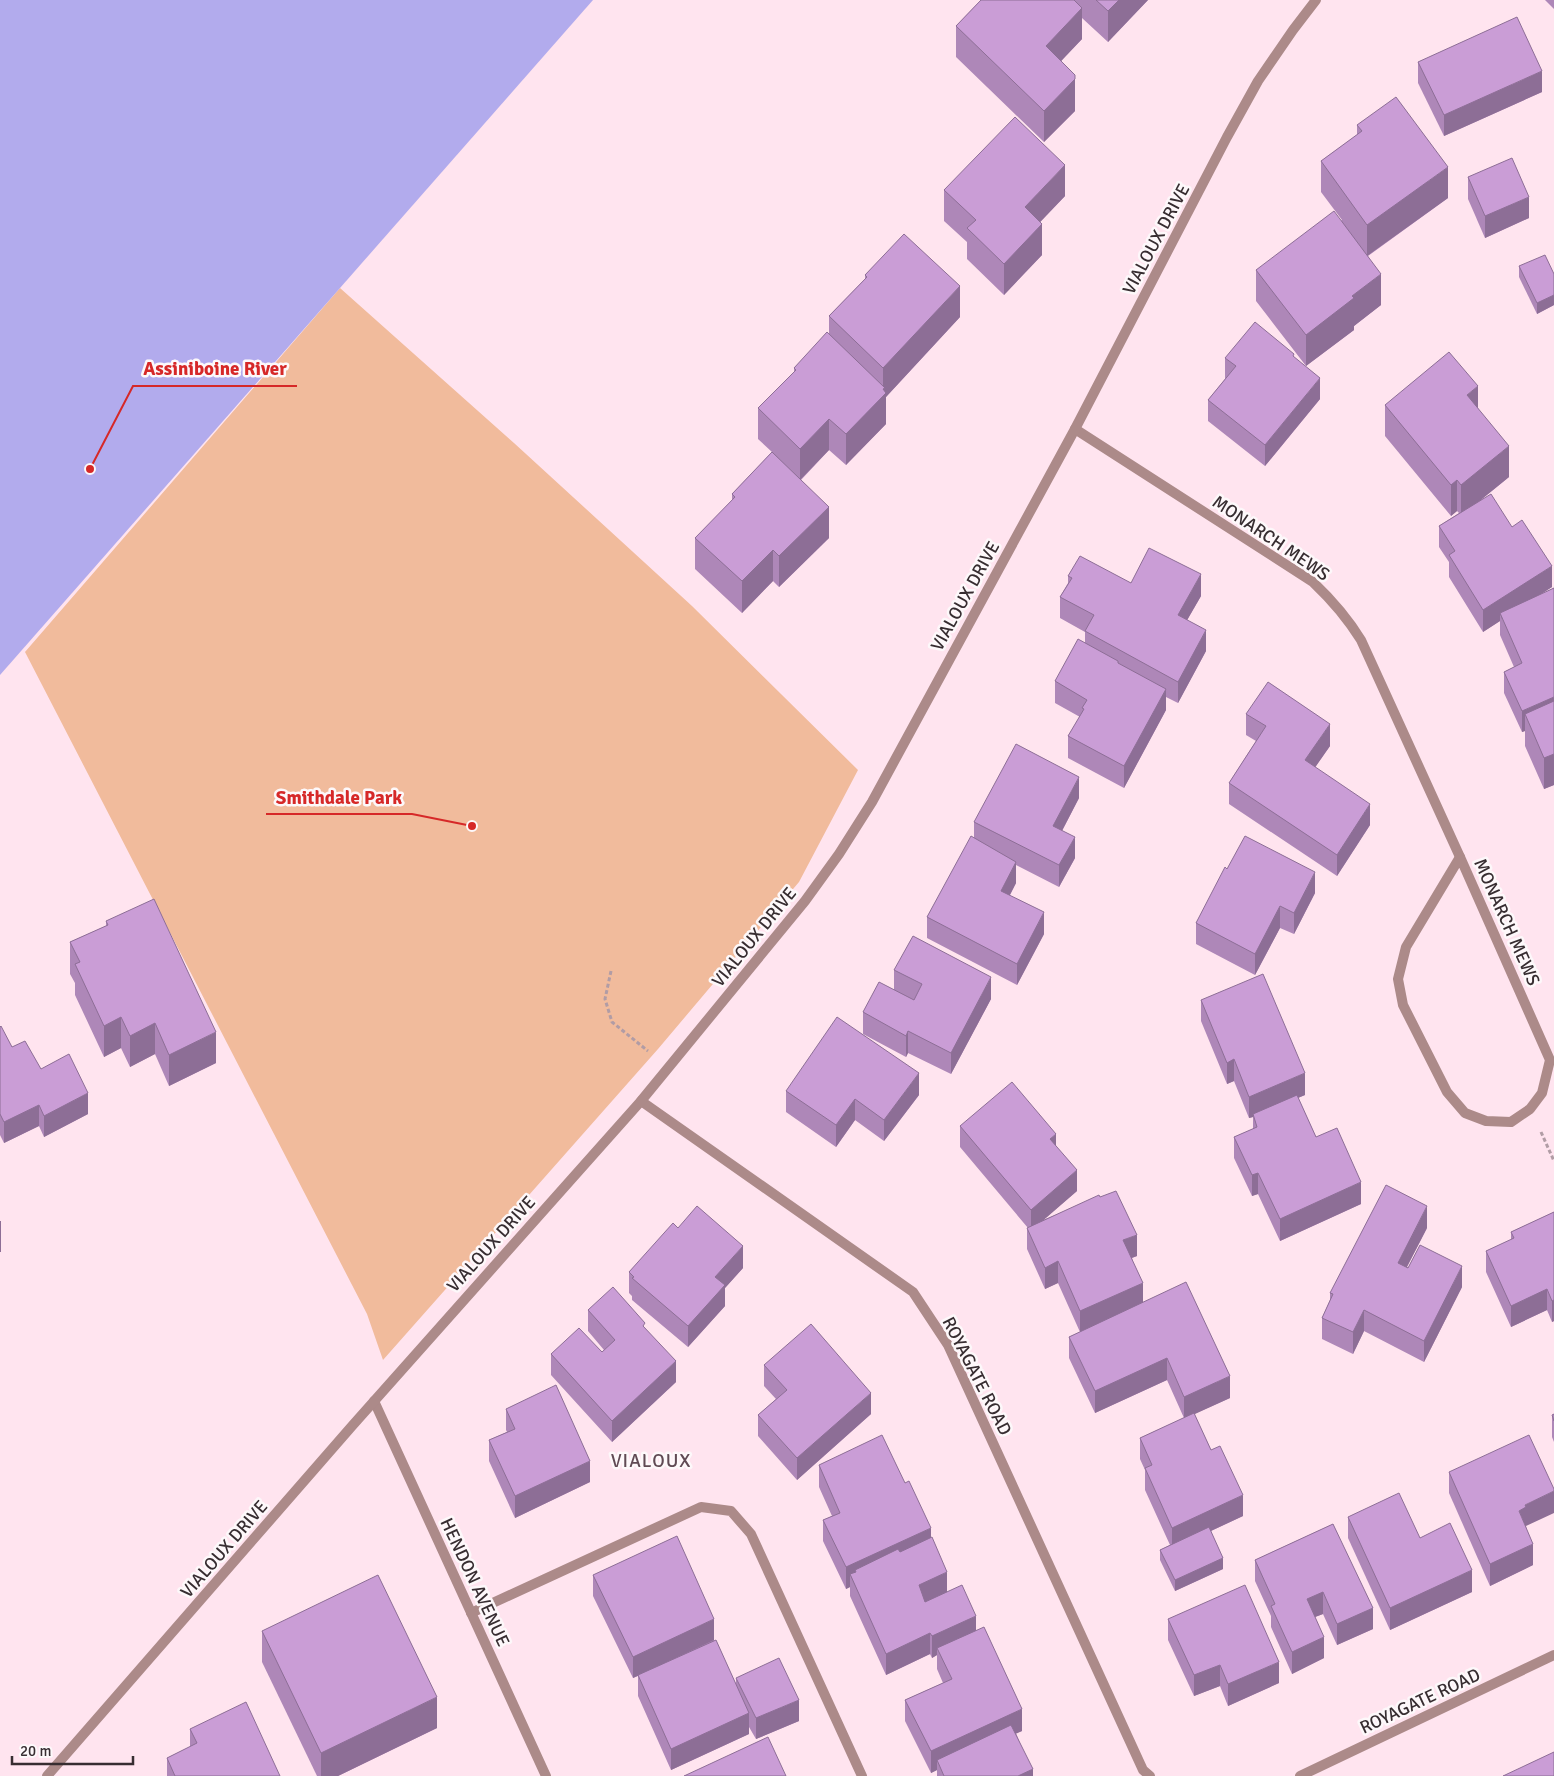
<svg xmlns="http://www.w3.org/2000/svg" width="1554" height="1776" viewBox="0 0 1554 1776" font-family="Signika,sans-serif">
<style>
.green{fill:#f1bb9c}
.water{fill:#b2abed}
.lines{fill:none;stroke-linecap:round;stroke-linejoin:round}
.path{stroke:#b19ca5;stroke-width:3;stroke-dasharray:4 2.5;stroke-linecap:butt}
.service{stroke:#ac8a89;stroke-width:10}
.minor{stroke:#ac8a89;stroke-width:10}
.wall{fill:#ae87b8}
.shaded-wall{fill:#8d6e96}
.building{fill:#ca9dd6;stroke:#8d6e96}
.labels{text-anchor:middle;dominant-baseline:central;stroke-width:5;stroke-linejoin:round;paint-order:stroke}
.street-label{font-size:18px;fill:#372d31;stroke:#fdf8fa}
.neighbourhood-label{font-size:19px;letter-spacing:1px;fill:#604a54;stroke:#fdf8fa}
.leader{fill:none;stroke:#d62828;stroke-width:2}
.callout-dot{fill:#d62828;stroke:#fdf8fa;stroke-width:2}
.callout-label{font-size:19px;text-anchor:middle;font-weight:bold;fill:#d62828;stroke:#fdf8fa;stroke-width:5;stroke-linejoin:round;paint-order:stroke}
</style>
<rect width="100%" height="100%" fill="#ffe4ef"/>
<!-- green -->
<path class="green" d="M340,288L514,443L692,606L858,770L799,882L658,1049L383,1360L367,1314L25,652Z"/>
<!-- water -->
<path class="water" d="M0,0H593L0,675Z"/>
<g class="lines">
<!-- path -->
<g class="path">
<path d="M611,971L605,999L612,1022L648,1051"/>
<path d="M1541,1132L1554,1161"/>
</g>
<!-- service -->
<path class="service" d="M471,1613L701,1507L731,1511L751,1534L862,1776"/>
<!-- minor -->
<g class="minor">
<path d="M1075,429L1313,582C1333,601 1347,617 1361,640L1460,857"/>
<path d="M1460,857L1550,1060L1542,1093L1530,1109L1511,1122L1486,1121L1465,1113L1447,1092L1403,1005L1398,979L1406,947Z"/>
<path d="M641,1101L913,1292L948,1345L1143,1770L1150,1776"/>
<path d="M374,1401L546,1776"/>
<path d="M47,1776L352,1426L641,1101L805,901L839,854L872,802L1075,429L1227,137L1258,81L1293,30L1316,0"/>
<path d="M1300,1776L1554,1655"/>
</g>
</g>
<!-- wall -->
<g class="wall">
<path d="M981,0H1148L1108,42L1082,18V39L1061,61L1075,75V111L1044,142L956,57V26Z"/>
<path d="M1545,0H1554V9Z"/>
<path d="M1418,62L1542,92L1444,136L1418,83Z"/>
<path d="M1357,125L1448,198L1368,256L1381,305L1354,326V330L1306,366L1256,301V270L1342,220L1321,192V161L1357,135Z"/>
<path d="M1468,177L1529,218L1485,238L1468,199Z"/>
<path d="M944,190L1065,196L1040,222L1042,255L1004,295L967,259V242L944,221Z"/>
<path d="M1519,266L1554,274V305L1537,314L1519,277Z"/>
<path d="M865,275L960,317L886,397V424L846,465L829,450L801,480L829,538L779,587L773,581L742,613L695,569V538L732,501V494L772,452L758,439V408L794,372V368L829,334V316L865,279Z"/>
<path d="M1225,358L1320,399L1265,466L1208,421V400L1225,379Z"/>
<path d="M1385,405L1478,408L1509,477L1482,499L1552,587L1541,594L1554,588V785L1544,789L1525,746V731L1522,732L1504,693V672L1514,667L1500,635V621L1483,632L1449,577V562L1439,547V526L1459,513L1457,511L1451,516L1385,436Z"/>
<path d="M1068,576L1131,583L1201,596L1187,620L1206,651L1178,703L1166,697V710L1124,788L1068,758V736L1080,717L1055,703V681L1085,643V632L1060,618V597L1068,583Z"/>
<path d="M1246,714L1330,746L1315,767L1370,825L1337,876L1229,804V783L1256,741L1246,735Z"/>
<path d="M1079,798L1062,831L1075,858L1059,887L1016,865V883L1010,895L1044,934L1017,985L927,938V917L974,838V822Z"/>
<path d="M1227,869L1315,893L1294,934L1280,928L1255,975L1196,944V923Z"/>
<path d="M106,921L216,1063L169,1086L155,1054L130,1067L121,1048L104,1057L75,995V983L70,974V942L106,926Z"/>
<path d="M894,970L991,999L951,1074L908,1053L906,1057L863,1034V1012L894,990Z"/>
<path d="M1201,1000L1305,1095L1298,1098L1316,1137L1361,1204L1280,1241L1258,1194L1252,1196L1234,1158V1137L1253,1129V1117L1249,1118L1234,1081L1227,1084L1201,1021Z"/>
<path d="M0,1027L12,1047L41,1069L88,1114L44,1137L39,1126L4,1143L0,1135Z"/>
<path d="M786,1091L919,1095L884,1141L855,1120L836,1147L786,1112Z"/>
<path d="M960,1126L1056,1146L1077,1191L1043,1220L1100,1197L1137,1256L1132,1258L1143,1302L1230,1398L1194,1414L1211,1450L1243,1516L1211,1531L1223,1569L1175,1591L1160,1560V1550L1170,1545L1145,1490V1470L1140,1459V1438L1184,1418L1167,1380L1095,1413L1069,1358V1337L1080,1332L1058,1283L1045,1289L1027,1249V1228H1028L960,1147Z"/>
<path d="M1554,1212V1321L1552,1322L1547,1310L1511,1327L1486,1272V1251L1511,1240V1232Z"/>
<path d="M678,1228L743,1268L725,1288V1306L688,1347L632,1300V1296L629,1293V1272Z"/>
<path d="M1427,1228L1407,1267L1462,1287L1424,1362L1364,1331L1353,1354L1322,1339V1318L1330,1300V1293Z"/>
<path d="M588,1310L645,1328L676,1382L612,1442L551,1375V1354L602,1352L604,1350L588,1331Z"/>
<path d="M764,1365L871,1414L797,1480L758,1436V1415L776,1399L764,1386Z"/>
<path d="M506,1409L590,1482L515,1518L489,1461V1440L507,1432L506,1430Z"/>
<path d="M1554,1414V1442L1552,1437V1415Z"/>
<path d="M819,1465L931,1537L947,1592L976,1630L1022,1731L1016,1733L1033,1776H937V1770L931,1773L905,1721V1700L943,1683L937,1669V1655L932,1658L930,1654L886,1675L850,1596V1587L846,1589L823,1541V1520L832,1516L819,1487Z"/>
<path d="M1449,1472L1526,1526L1533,1565L1490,1586L1449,1493Z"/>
<path d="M1348,1517L1420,1538L1472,1592L1390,1630L1348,1538Z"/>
<path d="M1333,1524L1373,1629L1337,1645L1323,1614L1315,1617L1324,1658L1292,1674L1271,1627V1616L1255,1581V1560Z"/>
<path d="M593,1575L714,1640L736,1684V1678L799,1721L756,1739L749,1727V1734L671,1770L638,1696V1676L633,1678L593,1596Z"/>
<path d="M1168,1619L1279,1683L1228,1706L1220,1686L1194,1696L1168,1640Z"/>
<path d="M262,1631L437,1728L338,1776H317L262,1662Z"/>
<path d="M190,1729L280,1776H167V1758L190,1747Z"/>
</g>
<!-- shaded-wall -->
<g class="shaded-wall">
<path d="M1119,0H1148L1108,42V11Z"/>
<path d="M1082,8V39L1046,77V46Z"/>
<path d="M1542,71V92L1444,136V115Z"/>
<path d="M1075,79V111L1044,142V111Z"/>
<path d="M1065,165V196L1025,238V207Z"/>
<path d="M1448,167V198L1367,256V225Z"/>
<path d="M1529,197V218L1485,238V216Z"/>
<path d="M1042,224V255L1004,295V264Z"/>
<path d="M1381,274V305L1354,326V330L1306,366V335L1352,296Z"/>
<path d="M960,286V317L886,397V424L846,465V434L883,395V368Z"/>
<path d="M1554,295V305L1537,314V303Z"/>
<path d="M1320,378V399L1265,466V445Z"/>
<path d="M1478,386V417L1467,395Z"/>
<path d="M829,419V450L800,480V449Z"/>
<path d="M1509,446V477L1461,516V485Z"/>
<path d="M1457,480V511L1451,516V485Z"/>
<path d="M829,507V538L779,587V556Z"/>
<path d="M773,550V581L742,613V581Z"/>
<path d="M1552,566V587L1502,619L1500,613V621L1483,632V610Z"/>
<path d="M1201,574V596L1178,636V615Z"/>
<path d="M1206,630V651L1178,703V682Z"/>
<path d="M1166,689V710L1124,788V766Z"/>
<path d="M1554,697V718L1525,714V731L1522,732V711Z"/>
<path d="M1330,724V746L1305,782V760Z"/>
<path d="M1554,754V785L1544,789V758Z"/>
<path d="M1079,777V798L1053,848V826Z"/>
<path d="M1370,804V825L1337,876V855Z"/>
<path d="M1075,837V858L1059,887V865Z"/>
<path d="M1016,862V883L1001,912V891Z"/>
<path d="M1315,872V893L1294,934V913Z"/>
<path d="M1280,906V928L1255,975V954Z"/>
<path d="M1044,912V934L1017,985V964Z"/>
<path d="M991,977V999L951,1074V1053Z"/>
<path d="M121,1017V1048L104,1057V1026Z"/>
<path d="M155,1023V1054L130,1067V1036Z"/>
<path d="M908,1031V1053L906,1057V1036Z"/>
<path d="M216,1032V1063L169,1086V1055Z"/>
<path d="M1234,1059V1081L1227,1084V1063Z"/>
<path d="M919,1073V1095L884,1141V1120Z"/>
<path d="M1305,1073V1095L1253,1116V1114V1117L1249,1118V1097Z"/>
<path d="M88,1093V1114L44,1137V1116Z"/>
<path d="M855,1099V1120L836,1147V1125Z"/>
<path d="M39,1105V1126L4,1143V1122Z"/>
<path d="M1056,1134V1155L1050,1139Z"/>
<path d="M1077,1170V1191L1031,1231V1210Z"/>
<path d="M1258,1173V1194L1252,1196V1175Z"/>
<path d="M1361,1182V1204L1280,1241V1219Z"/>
<path d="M1427,1206V1228L1398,1284V1263Z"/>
<rect x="0" y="1221" width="1" height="31"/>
<path d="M1137,1235V1256L1123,1261V1240Z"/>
<path d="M743,1246V1268L725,1288V1306L688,1347V1326L715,1277Z"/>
<path d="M1058,1261V1283L1045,1289V1268Z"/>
<path d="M1462,1266V1287L1424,1362V1341Z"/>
<path d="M1143,1283V1304L1080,1332V1311Z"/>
<path d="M1547,1289V1310L1511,1327V1306Z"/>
<path d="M1554,1300V1321L1552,1322V1301Z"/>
<path d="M1364,1310V1331L1353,1354V1332Z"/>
<path d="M1167,1358V1380L1095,1413V1391Z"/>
<path d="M676,1361V1382L612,1442V1421Z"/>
<path d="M1230,1376V1398L1184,1419V1397Z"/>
<path d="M871,1393V1414L797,1480V1458Z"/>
<path d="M590,1461V1482L515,1518V1496Z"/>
<path d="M1554,1491V1513L1526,1526V1528L1519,1511L1525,1505Z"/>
<path d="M1243,1495V1516L1172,1549V1528Z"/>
<path d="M931,1528V1549L856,1572L855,1570V1585L850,1574V1587L846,1589V1567Z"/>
<path d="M1533,1544V1565L1490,1586V1564Z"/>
<path d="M1223,1558V1569L1175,1591V1580Z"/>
<path d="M1472,1570V1592L1390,1630V1608Z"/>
<path d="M947,1572V1593L919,1607V1585Z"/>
<path d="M1323,1592V1614L1307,1620V1599Z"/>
<path d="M1373,1608V1629L1337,1645V1624Z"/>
<path d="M976,1616V1637L937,1648V1655L932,1658V1636Z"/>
<path d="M714,1619V1640L633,1678V1657Z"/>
<path d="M930,1633V1654L886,1675V1654Z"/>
<path d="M1324,1637V1658L1292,1674V1652Z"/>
<path d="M1279,1662V1683L1228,1706V1684Z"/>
<path d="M1220,1665V1686L1194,1696V1675Z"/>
<path d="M437,1697V1728L338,1776H321V1753Z"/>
<path d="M799,1700V1721L756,1739V1718Z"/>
<path d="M1022,1709V1731L941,1768L937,1760V1770L931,1773V1751Z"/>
<path d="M749,1713V1734L671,1770V1749Z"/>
<path d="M1033,1769V1776H1018Z"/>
</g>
<!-- building -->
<g class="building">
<path d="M981,0H1074L1082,8L1046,46L1075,75V79L1044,111L956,26Z"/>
<path d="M1096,0H1119L1108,11Z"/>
<path d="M1517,17L1542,71L1444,115L1418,62Z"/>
<path d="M1396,97L1448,167L1367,225L1321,161L1362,131L1357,125Z"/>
<path d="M1015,117L1065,165L1025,207L1042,224L1004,264L967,228L976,220L944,190Z"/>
<path d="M1512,158L1529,197L1485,216L1468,177Z"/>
<path d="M1334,211L1381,274L1352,296L1354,298L1306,335L1256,270Z"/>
<path d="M904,234L960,286L883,368L829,316L867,277L865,275Z"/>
<path d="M1545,255L1554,274V295L1537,303L1519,266Z"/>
<path d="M1255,322L1294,354L1293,356L1320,378L1265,445L1208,400L1236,366L1225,358Z"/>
<path d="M827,332L885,388L883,389L886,393L846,434L829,419L800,449L758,408L796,370L794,368Z"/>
<path d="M1449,352L1478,386L1467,395L1509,446L1461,485L1457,480L1451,485L1385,405Z"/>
<path d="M772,452L829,507L779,556L773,550L742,581L695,538L735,497L732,494Z"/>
<path d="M1491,494L1512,527L1522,520L1552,566L1483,610L1449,555L1455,551L1439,526Z"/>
<path d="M1149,548L1201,574L1178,615L1206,630L1178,682L1085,631L1094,615L1060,597L1072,578L1068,576L1080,556L1131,583Z"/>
<path d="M1554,588V697L1522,711L1504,672L1522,663L1500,613Z"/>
<path d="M1078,639L1118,661V663L1166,689L1124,766L1068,736L1084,709L1082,708L1087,700L1055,681Z"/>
<path d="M1268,682L1330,724L1305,760L1370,804L1337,855L1229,783L1266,726L1246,714Z"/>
<path d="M1554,701V754L1544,758L1525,714Z"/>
<path d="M1016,744L1079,777L1053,826L1075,837L1059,865L974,822Z"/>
<path d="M971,836L1016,862L1001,891L1044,912L1017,964L927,917Z"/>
<path d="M1245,836L1315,872L1294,913L1280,906L1255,954L1196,923L1225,867L1227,869Z"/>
<path d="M154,899L216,1032L169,1055L155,1023L130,1036L121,1017L104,1026L75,964L80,962L70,942L108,925L106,921Z"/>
<path d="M913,936L991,977L951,1053L908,1031L906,1036L863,1012L879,982L914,1000L922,984L894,970Z"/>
<path d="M1263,974L1305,1073L1249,1097L1234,1059L1227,1063L1201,1000Z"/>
<path d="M837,1017L919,1073L884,1120L855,1099L836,1125L786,1091Z"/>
<path d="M1,1026L12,1047L25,1041L41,1069L69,1054L88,1093L44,1116L39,1105L4,1122L0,1114V1027Z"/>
<path d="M1012,1082L1056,1134L1050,1139L1077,1170L1031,1210L960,1126Z"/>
<path d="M1297,1095L1316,1137L1337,1128L1361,1182L1280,1219L1258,1173L1252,1175L1234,1137L1257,1127L1253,1114Z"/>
<path d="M1386,1185L1427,1206L1398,1263L1408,1268L1420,1245L1462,1266L1424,1341L1364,1310L1353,1332L1322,1318L1333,1294L1330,1293Z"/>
<path d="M1116,1191L1137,1235L1123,1240L1143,1283L1080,1311L1058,1261L1045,1268L1027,1228L1099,1195L1100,1197Z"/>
<path d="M697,1206L743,1246L715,1277L725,1285L688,1326L632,1278L634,1277L629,1272L673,1223L678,1228Z"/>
<path d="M1554,1212V1300L1552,1301L1547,1289L1511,1306L1486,1251L1514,1238L1511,1232Z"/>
<path d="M1186,1282L1230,1376L1184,1397L1167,1358L1095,1391L1069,1337Z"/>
<path d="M613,1287L645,1323L643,1326L676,1361L612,1421L551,1354L579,1328L602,1352L615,1340L588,1310Z"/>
<path d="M811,1324L871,1393L797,1458L758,1415L787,1390L764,1365Z"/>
<path d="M556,1385L590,1461L515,1496L489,1440L515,1429L506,1409Z"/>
<path d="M1194,1413L1211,1450L1220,1446L1243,1495L1172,1528L1145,1468L1152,1465L1140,1438Z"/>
<path d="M1554,1414V1421L1552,1415Z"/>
<path d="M882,1435L905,1483L909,1481L931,1528L846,1567L823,1520L840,1513L819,1465Z"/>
<path d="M1529,1435L1554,1489V1491L1525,1505L1526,1507L1519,1511L1533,1544L1490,1564L1449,1472Z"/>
<path d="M1399,1493L1420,1538L1450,1523L1472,1570L1390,1608L1348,1517Z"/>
<path d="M1333,1524L1373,1608L1337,1624L1323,1592L1307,1599L1324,1637L1292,1652L1271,1606L1275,1604L1255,1560Z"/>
<path d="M1209,1527L1223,1558L1175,1580L1160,1550Z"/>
<path d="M677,1536L714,1619L633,1657L593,1575Z"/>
<path d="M932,1537L947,1572L919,1585L925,1602L962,1585L976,1616L932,1636L930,1633L886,1654L850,1574L856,1572L855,1570L898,1549L900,1552Z"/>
<path d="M378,1575L437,1697L321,1753L262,1631Z"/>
<path d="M1245,1585L1279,1662L1228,1684L1220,1665L1194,1675L1168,1619Z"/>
<path d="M984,1627L1022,1709L931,1751L905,1700L952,1679L937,1648Z"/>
<path d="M716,1640L749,1713L671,1749L638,1675Z"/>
<path d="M779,1658L799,1700L756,1718L736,1678Z"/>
<path d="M246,1702L280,1776H175L167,1758L197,1743L190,1729Z"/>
<path d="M1011,1725L1033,1769L1018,1776H944L937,1760Z"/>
<path d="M768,1737L786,1776H684Z"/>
<path d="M1554,1752V1776H1503Z"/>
</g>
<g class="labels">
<!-- street labels -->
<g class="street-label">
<text transform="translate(1156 239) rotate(-62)">VIALOUX DRIVE</text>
<text transform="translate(1271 538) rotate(34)">MONARCH MEWS</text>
<text transform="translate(965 596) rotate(-61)">VIALOUX DRIVE</text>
<text transform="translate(1507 922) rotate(66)">MONARCH MEWS</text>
<text transform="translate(754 937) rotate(-51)">VIALOUX DRIVE</text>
<text transform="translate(491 1244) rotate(-48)">VIALOUX DRIVE</text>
<text transform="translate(977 1376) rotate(63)">ROYAGATE ROAD</text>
<text transform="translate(224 1549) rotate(-49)">VIALOUX DRIVE</text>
<text transform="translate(475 1582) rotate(65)">HENDON AVENUE</text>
<text transform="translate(1420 1701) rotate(-25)">ROYAGATE ROAD</text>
</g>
<!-- neighbourhood labels -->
<g class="neighbourhood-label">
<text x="651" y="1461">VIALOUX</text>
</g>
</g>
<!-- callouts -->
<path class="leader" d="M90 469L133 386H297M472 826L412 814H266"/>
<g class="callout-dot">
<circle cx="90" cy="469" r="5"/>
<circle cx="472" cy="826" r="5"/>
</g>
<g class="callout-label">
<text x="215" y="375">Assiniboine River</text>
<text x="339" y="804">Smithdale Park</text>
</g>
<!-- scale -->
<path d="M12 1756v8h121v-8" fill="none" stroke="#372d31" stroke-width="2.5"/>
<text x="20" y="1756" font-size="15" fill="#372d31" stroke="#fdf8fa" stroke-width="4" paint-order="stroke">20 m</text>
</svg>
